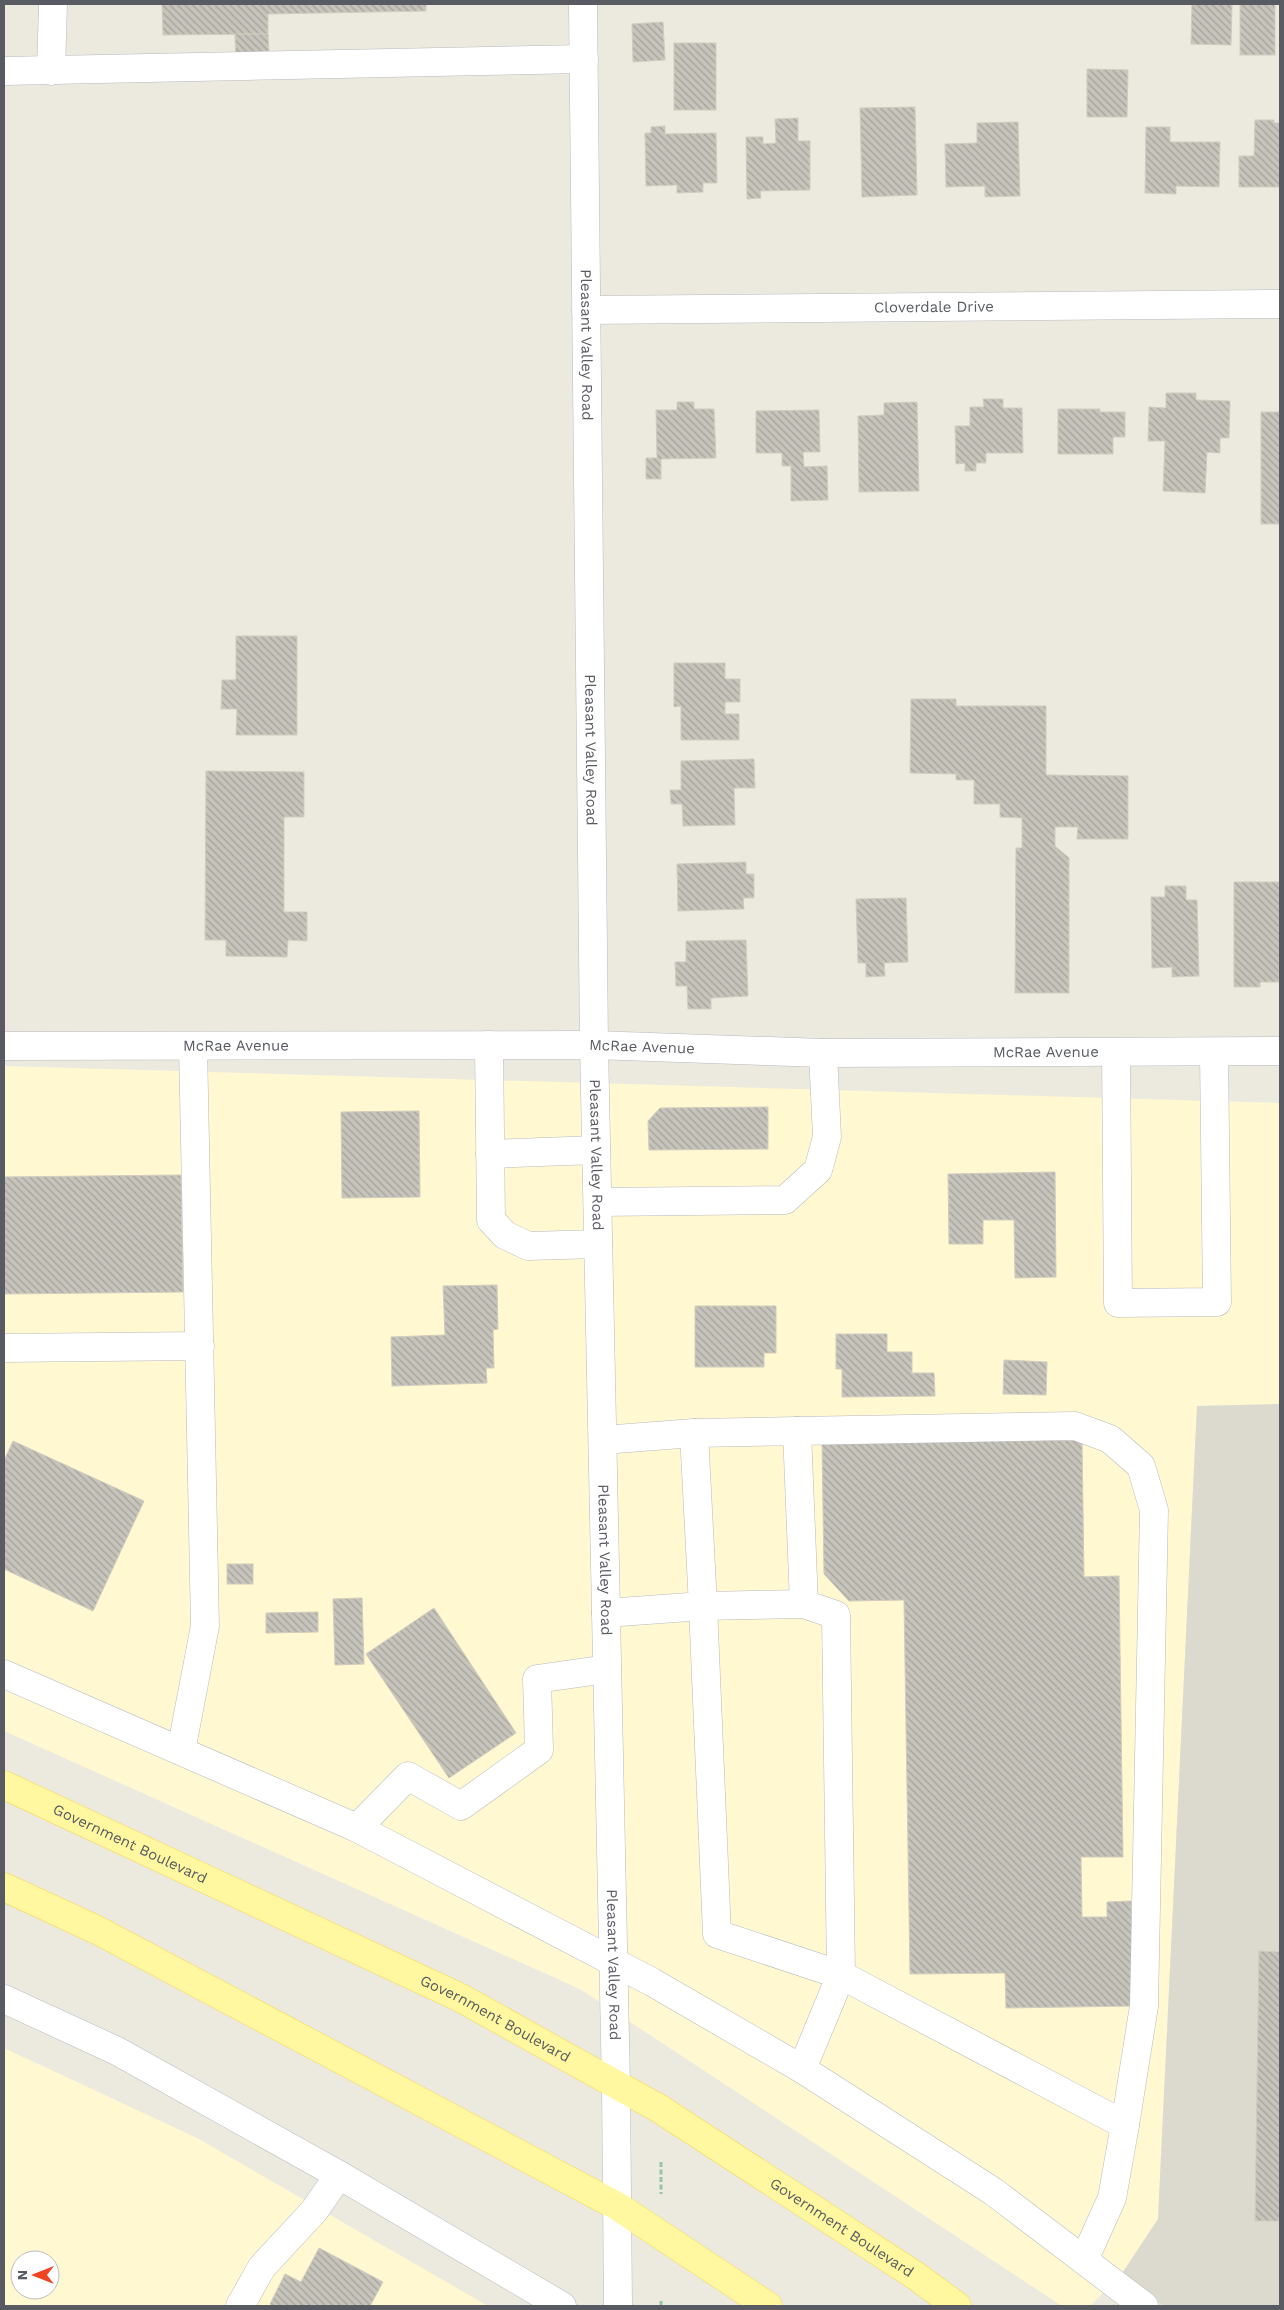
<svg xmlns="http://www.w3.org/2000/svg" width="1284" height="2310" viewBox="0 0 1284 2310" font-family="'Work Sans',sans-serif">
<style>
.commercial{fill:#fff8d1;fill-rule:evenodd}
.education{fill:#dcdace}
.building{fill:url(#building-back-hatch);stroke:#d1ccbd}
.lines{fill:none;stroke-linecap:round;stroke-linejoin:round}
.minor-casing{stroke:#b7b9bf;stroke-width:29}
.major-casing{stroke:#f6d64e;stroke-width:29}
.path{stroke:#92c6a6;stroke-width:3;stroke-dasharray:5 2.5;stroke-linecap:butt}
.minor{stroke:#fff;stroke-width:28}
.major{stroke:#fff8a1;stroke-width:28}
.labels{text-anchor:middle;dominant-baseline:central;stroke-width:4;stroke-linejoin:round;paint-order:stroke}
.street-label{font-size:15px;fill:#585b61;stroke:#fff}
</style>
<defs>
<pattern id="building-back-hatch" width="6" height="6" patternUnits="userSpaceOnUse" patternTransform="scale(1.25)"><rect width="6" height="6" fill="#c7c4bc"/><path d="M-1 5l2 2M0 0l6 6M5-1l2 2" fill="none" stroke="#a4a29c"/></pattern>
</defs>
<rect width="100%" height="100%" fill="#eceadf"/>
<!-- commercial -->
<g class="commercial">
<path d="M4,1066L1280,1103V1404L1197,1406L1158,2219L1121,2275L1090,2306H1062L580,1989L4,1731Z"/>
<path d="M4,2048L197,2138L488,2306H4ZM20,2260H50V2290H20Z"/>
</g>
<!-- education -->
<path class="education" d="M1280,1404V2306H1163L1121,2275L1158,2219L1197,1406Z"/>
<!-- building -->
<g class="building">
<path d="M162,4H426V11L268,14V34L163,35Z"/>
<path d="M1192,4H1232L1231,45L1191,44Z"/>
<rect x="1240" y="4" width="35" height="51"/>
<path d="M663,22L665,60L633,62L632,24Z"/>
<path d="M235,34H268L270,70L236,71Z"/>
<rect x="674" y="43" width="42" height="67"/>
<path d="M1087,69L1128,70L1127,117H1087Z"/>
<path d="M915,107L917,195L862,197L860,108Z"/>
<path d="M798,118V141H810V190L760,191L761,198L747,199L746,137H763V144L776,143L775,119Z"/>
<path d="M1255,120H1274V123H1280V187H1239V156H1254Z"/>
<path d="M1018,122L1020,196L985,197V186L946,187L945,144L977,143V123Z"/>
<path d="M665,126V134L716,133L717,183H703V192L677,193V185L646,186L645,133H651V127Z"/>
<path d="M1146,127H1170V142H1220L1219,187L1176,186V194L1145,193Z"/>
<path d="M1166,393H1196V400L1230,401L1229,438H1220V453L1207,452L1205,493L1163,491L1165,441H1148L1149,407L1166,408Z"/>
<path d="M983,399H1003V408H1022L1023,453H986V463H976V471H965V463L956,464L955,426H970V407H984Z"/>
<path d="M677,402H694V409H714L716,458L661,459V479H646V458H657L656,410H677Z"/>
<path d="M917,402L919,491L859,492L858,416L884,415V403Z"/>
<path d="M1058,409H1100V412H1125V437H1113V454H1058Z"/>
<path d="M819,410L820,452H803L804,467L827,466L828,500L791,501V466H782V453H756V411Z"/>
<rect x="1261" y="412" width="19" height="112"/>
<path d="M236,636H297V735H236L237,709H221L222,680H236Z"/>
<path d="M674,663H725V679H740V702H725V714H739V740H681V706L674,707Z"/>
<path d="M911,699H956V706H1046V775L1128,776V839H1077L1078,827H1055V846L1069,858V993H1015L1016,848H1022V818L1000,817V804H974V780H956V774L910,773Z"/>
<path d="M754,759L755,788H734L735,825L683,826L682,804H671L670,790H681V761Z"/>
<path d="M206,771L304,772V817H284V912H307V941L288,940L287,957L226,956V940H205Z"/>
<path d="M746,862V874H754V898H743L744,909L678,911L677,864Z"/>
<path d="M1234,882H1280L1279,982H1260V987H1234Z"/>
<path d="M1165,886H1186V900H1197L1199,976L1172,977V967L1152,968L1151,897H1165Z"/>
<path d="M906,898L908,962L884,963L885,976L866,977V963H858L856,899Z"/>
<path d="M746,940L748,996L711,998V1009H688L687,986H676L675,962H686V941Z"/>
<path d="M768,1107V1149L649,1150L648,1121L660,1108Z"/>
<path d="M419,1111L420,1197L342,1198L341,1112Z"/>
<path d="M1055,1172L1056,1277L1015,1278L1014,1220H983V1244H949L948,1174Z"/>
<path d="M181,1175L183,1292L4,1294V1177Z"/>
<path d="M497,1285L498,1329L493,1330L494,1368H486L487,1383L392,1386L391,1337L445,1335L443,1286Z"/>
<path d="M695,1306H776V1353H764V1367H695Z"/>
<path d="M836,1334H887V1352H912V1373H934L935,1396L842,1397V1369H836Z"/>
<path d="M1004,1360L1047,1362L1046,1395L1003,1394Z"/>
<path d="M1082,1440L1084,1577L1119,1576L1123,1857H1081L1082,1917H1107V1902L1131,1901L1133,2006L1006,2008L1005,1973L910,1974L904,1600L849,1601L824,1574L822,1444Z"/>
<path d="M13,1441L144,1501L93,1611L4,1569V1461Z"/>
<rect x="227" y="1564" width="26" height="20"/>
<path d="M362,1598L364,1664L335,1665L333,1599Z"/>
<path d="M434,1608L516,1733L449,1778L366,1654Z"/>
<path d="M318,1612V1632L266,1633V1613Z"/>
<path d="M1259,1951L1280,1952V2221H1255Z"/>
<path d="M319,2248L383,2282L370,2306H273L270,2304L285,2274L301,2282Z"/>
</g>
<g class="lines">
<!-- minor casing -->
<g class="minor-casing">
<g id="minor">
<path id="s1" d="M583,4L594,1045L616,2086L618,2306"/>
<path d="M4,71L584,59"/>
<path d="M51,71L53,4"/>
<path id="s2" d="M586,310L1280,304"/>
<path d="M489,1045L491,1220L505,1235L528,1246L598,1244"/>
<path id="s3" d="M4,1046L594,1045L823,1053L1280,1051"/>
<path d="M1116,1052L1118,1303L1217,1302L1214,1052"/>
<path d="M490,1154L596,1150"/>
<path d="M598,1202L785,1200L818,1170L827,1137L823,1053"/>
<path d="M4,1348L200,1346"/>
<path d="M797,1431L1075,1426L1110,1439L1141,1466L1154,1510L1144,2006L1125,2125"/>
<path d="M603,1440L694,1433L797,1431L804,1604L836,1615L841,1975L1125,2125L1112,2198L1084,2260"/>
<path d="M606,1613L703,1606L694,1433"/>
<path d="M4,1674L357,1828L652,1982L802,2069L994,2192L1144,2306"/>
<path d="M181,1751L205,1626L193,1046"/>
<path d="M357,1828L408,1776L461,1806L539,1750L537,1679L607,1669"/>
<path d="M4,1999L117,2051L339,2175L562,2306"/>
<path d="M802,2069L841,1975L717,1934L703,1606L804,1604"/>
<path d="M240,2306L262,2267L314,2211L339,2175"/>
</g>
</g>
<!-- major casing -->
<g class="major-casing">
<g id="major">
<path id="s4" d="M4,1785L461,1998L660,2109L916,2276L957,2306"/>
<path d="M4,1887L99,1931L617,2206L768,2306"/>
</g>
</g>
<!-- path -->
<g class="path">
<path d="M661,2162V2194"/>
<path d="M661,2306V2299"/>
</g>
<!-- minor -->
<use href="#minor" class="minor"/>
<!-- major -->
<use href="#major" class="major"/>
</g>
<g class="labels">
<!-- street labels -->
<g class="street-label">
<text stroke="none"><textPath href="#s2" startOffset="348">Cloverdale Drive</textPath></text>
<text stroke="none"><textPath href="#s1" startOffset="341">Pleasant Valley Road</textPath></text>
<text stroke="none"><textPath href="#s1" startOffset="746">Pleasant Valley Road</textPath></text>
<text stroke="none"><textPath href="#s3" startOffset="232">McRae Avenue</textPath></text>
<text stroke="none"><textPath href="#s3" startOffset="638">McRae Avenue</textPath></text>
<text stroke="none"><textPath href="#s3" startOffset="1042">McRae Avenue</textPath></text>
<text stroke="none"><textPath href="#s1" startOffset="1151">Pleasant Valley Road</textPath></text>
<text stroke="none"><textPath href="#s1" startOffset="1556">Pleasant Valley Road</textPath></text>
<text stroke="none"><textPath href="#s4" startOffset="139">Government Boulevard</textPath></text>
<text stroke="none"><textPath href="#s1" startOffset="1961">Pleasant Valley Road</textPath></text>
<text stroke="none"><textPath href="#s4" startOffset="544">Government Boulevard</textPath></text>
<text stroke="none"><textPath href="#s4" startOffset="949">Government Boulevard</textPath></text>
</g>
</g>
<!-- border -->
<rect width="1284" height="2310" fill="none" stroke="#585b61" stroke-width="10"/>
<!-- north arrow -->
<g transform="translate(35 2275) rotate(270)"><circle r="24" fill="#ffffff" stroke="#bcbdc0"/>
<path d="M0-4L9 19L0 12L-9 19Z" fill="#ef4422"/>
<text y="-8" font-size="14" font-weight="bold" text-anchor="middle" fill="#585b61">N</text>
</g>
</svg>
